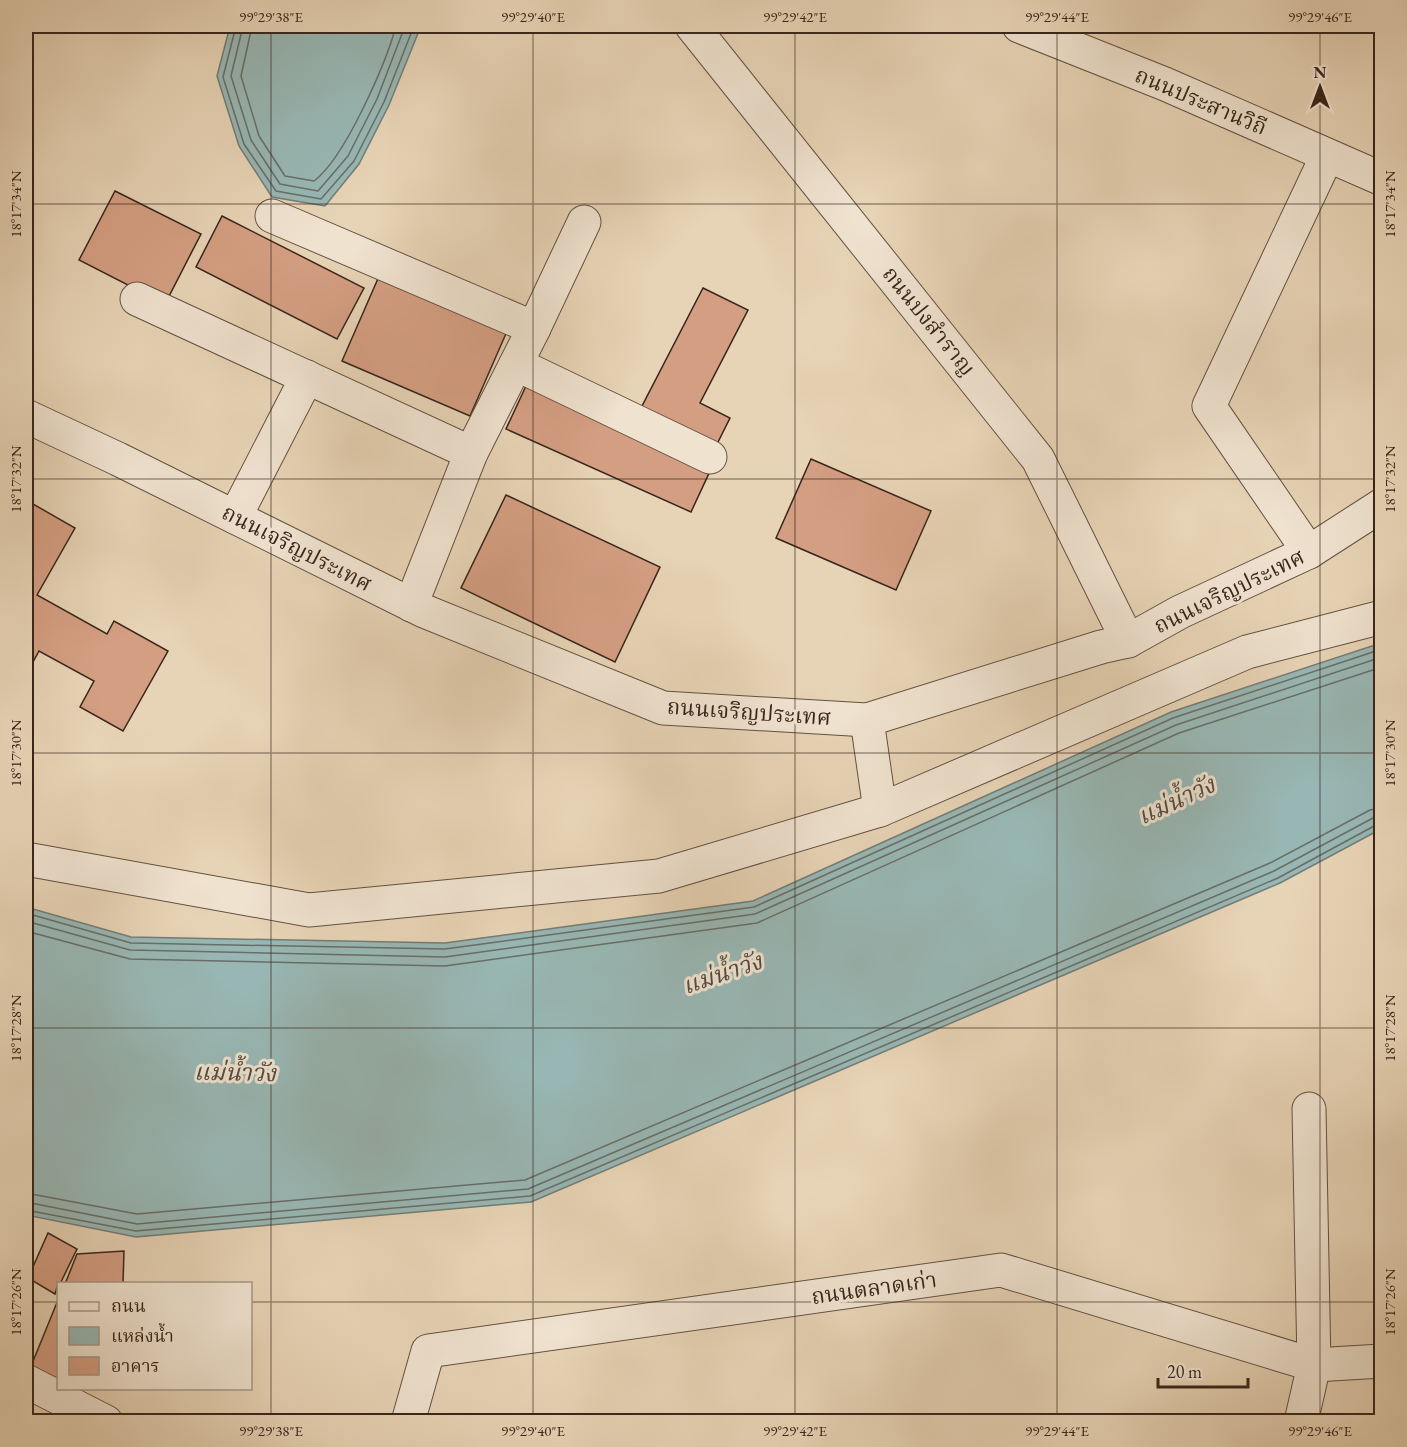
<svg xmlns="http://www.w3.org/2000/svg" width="1407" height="1447" viewBox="0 0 1407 1447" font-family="'EB Garamond','Noto Serif Thai',serif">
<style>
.water{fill:#98b7b4;stroke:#727d77;stroke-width:1.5}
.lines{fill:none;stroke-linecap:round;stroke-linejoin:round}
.shore{stroke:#686e68;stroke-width:1.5}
.building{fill:#d49e82;stroke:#38261b;stroke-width:1.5}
.minor-casing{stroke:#645142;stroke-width:35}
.minor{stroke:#efe2cf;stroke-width:33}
.ticks{fill:none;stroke:#38261b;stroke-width:1.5;stroke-opacity:0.45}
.labels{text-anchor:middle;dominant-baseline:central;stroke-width:6;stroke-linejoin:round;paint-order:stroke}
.street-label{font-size:22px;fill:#38261b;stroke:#efe2cf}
.water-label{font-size:24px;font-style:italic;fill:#504a41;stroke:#efe2cf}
.neatline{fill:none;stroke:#38261b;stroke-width:2}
.ticks-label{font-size:15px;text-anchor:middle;fill:#38261b}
</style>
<rect width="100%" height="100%" fill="#e7d3b5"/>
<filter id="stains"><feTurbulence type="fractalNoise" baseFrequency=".00333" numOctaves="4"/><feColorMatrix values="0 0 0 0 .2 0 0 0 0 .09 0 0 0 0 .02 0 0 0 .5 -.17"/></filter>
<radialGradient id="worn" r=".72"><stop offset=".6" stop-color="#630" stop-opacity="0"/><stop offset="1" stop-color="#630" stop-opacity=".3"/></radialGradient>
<!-- water -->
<g class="water">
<path d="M230,26H418L419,31L389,105L359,164L325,206L272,197L239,146L217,76Z"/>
<path d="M1381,643V829L1280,883L531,1202L136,1237L26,1215V907L131,937L445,943L753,901L1171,712Z"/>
</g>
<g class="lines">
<!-- shore -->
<g class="shore">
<path d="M236,26L223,77L244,144L276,191L321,199L354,161L384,102L412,31V26"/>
<path d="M243,26L231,76L251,140L280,184L318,191L348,156L377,99L405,26"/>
<path d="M252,26L241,76L259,136L285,176L314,181C345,158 386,63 396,26"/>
<path d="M26,913L131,943L445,949L754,907L1173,718L1382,649"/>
<path d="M26,921L130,950L445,957L755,914L1176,725L1382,657"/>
<path d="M26,931L130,959L445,966L757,923L1179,733L1382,667"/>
<path d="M26,1193L137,1214L525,1180L1270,863L1370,810L1382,808"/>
<path d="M26,1202L137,1224L528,1189L1274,871L1373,818L1382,817"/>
<path d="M26,1210L136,1231L530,1196L1278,878L1376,825L1382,824"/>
</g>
</g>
<!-- building -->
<g class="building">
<path d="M115,191L201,234L165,304L79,260Z"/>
<path d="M222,216L364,288L337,339L196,267Z"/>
<path d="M380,274L508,329L470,416L342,361Z"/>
<path d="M703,288L748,310L700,403L730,418L716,446L641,408Z"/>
<path d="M526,386L711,469L691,512L506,429Z"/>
<path d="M811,459L931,511L896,590L776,538Z"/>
<path d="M506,495L660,567L615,662L461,588Z"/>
<path d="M26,500L75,528L37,595L107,634L114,621L168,651L123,731L80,707L94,681L39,651L26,675Z"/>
<path d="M48,1233L77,1249L60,1284H58L55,1294L28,1278Z"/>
<path d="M124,1251L123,1284H65L77,1254Z"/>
<path d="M58,1300V1384L29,1371Z"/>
</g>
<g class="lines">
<!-- minor casing -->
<g class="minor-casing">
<g id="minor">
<path d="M692,26L1038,459L1128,641"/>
<path d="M1019,26L1165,84L1382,179"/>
<path d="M272,216L534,328L471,453L411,605"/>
<path d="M137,299L471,453"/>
<path d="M534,328L584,222"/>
<path d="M516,364L710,457"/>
<path d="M26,416L118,459L424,611L663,708L867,720L1101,647L1128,641L1180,612L1309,552L1382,505"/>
<path d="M235,517L307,377"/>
<path d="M1309,552L1209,406L1327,156"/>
<path d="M867,720L880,810L1247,652L1382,617"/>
<path d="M26,859L309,910L659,876L880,810"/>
<path d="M26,1381L106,1422"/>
<path d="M408,1422L428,1351L1001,1270L1314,1365L1382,1361"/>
<path d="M1301,1422L1314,1365L1309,1109"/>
</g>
</g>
<!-- minor -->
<use href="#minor" class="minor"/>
</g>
<!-- ticks -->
<path class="ticks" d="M271,26V1422M533,26V1422M795,26V1422M1057,26V1422M1320,26V1422M26,204H1382M26,479H1382M26,753H1382M26,1028H1382M26,1302H58M250,1302H1382"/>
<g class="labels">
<!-- street labels -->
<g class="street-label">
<text transform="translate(1201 101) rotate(23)">ถนนประสานวิถี</text>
<text transform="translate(929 321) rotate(51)">ถนนปงสำราญ</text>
<text transform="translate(297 548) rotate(27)">ถนนเจริญประเทศ</text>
<text transform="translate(1229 591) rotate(-26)">ถนนเจริญประเทศ</text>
<text transform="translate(749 712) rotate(4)">ถนนเจริญประเทศ</text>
<text transform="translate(874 1288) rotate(-8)">ถนนตลาดเก่า</text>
</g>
<!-- water labels -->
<g class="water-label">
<text transform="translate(1176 800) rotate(-25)">แม่น้ำวัง</text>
<text transform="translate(722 973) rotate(-19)">แม่น้ำวัง</text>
<text transform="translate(235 1072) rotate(1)">แม่น้ำวัง</text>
</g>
</g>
<!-- margin -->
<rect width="1407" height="1447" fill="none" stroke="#e7d3b5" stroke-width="66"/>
<!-- legend -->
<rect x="57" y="1282" width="195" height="108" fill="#efe2cf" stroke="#a69787" stroke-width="1.5"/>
<rect x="69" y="1302" width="30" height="9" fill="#efe2cf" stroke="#a69787" stroke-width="1.5"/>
<text x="111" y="1312" font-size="18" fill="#38261b">ถนน</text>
<rect x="69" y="1327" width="30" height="18" fill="#98b7b4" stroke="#a69787" stroke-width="1.5"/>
<text x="111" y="1342" font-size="18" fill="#38261b">แหล่งน้ำ</text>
<rect x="69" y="1357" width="30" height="18" fill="#d49e82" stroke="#a69787" stroke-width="1.5"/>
<text x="111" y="1372" font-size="18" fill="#38261b">อาคาร</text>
<!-- north arrow -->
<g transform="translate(1320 87)" stroke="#efe2cf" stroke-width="4.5" paint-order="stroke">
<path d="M0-4.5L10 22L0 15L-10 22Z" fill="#38261b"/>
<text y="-9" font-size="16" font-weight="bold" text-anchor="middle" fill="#38261b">N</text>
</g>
<!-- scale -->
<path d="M1158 1378v9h90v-9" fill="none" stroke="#38261b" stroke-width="3"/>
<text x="1167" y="1378" font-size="18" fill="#38261b" stroke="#efe2cf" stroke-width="4.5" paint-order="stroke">20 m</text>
<rect x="33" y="33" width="1341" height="1381" class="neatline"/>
<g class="ticks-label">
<text x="271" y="22">99°29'38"E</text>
<text x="533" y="22">99°29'40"E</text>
<text x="795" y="22">99°29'42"E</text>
<text x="1057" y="22">99°29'44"E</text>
<text x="1320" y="22">99°29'46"E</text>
<text transform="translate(16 204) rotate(-90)" y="5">18°17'34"N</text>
<text transform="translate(1390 204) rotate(-90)" y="5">18°17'34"N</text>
<text transform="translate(16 479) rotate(-90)" y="5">18°17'32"N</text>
<text transform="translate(1390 479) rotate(-90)" y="5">18°17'32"N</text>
<text transform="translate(16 753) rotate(-90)" y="5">18°17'30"N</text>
<text transform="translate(1390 753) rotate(-90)" y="5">18°17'30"N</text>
<text transform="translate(16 1028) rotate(-90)" y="5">18°17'28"N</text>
<text transform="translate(1390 1028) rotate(-90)" y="5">18°17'28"N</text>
<text transform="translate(16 1302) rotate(-90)" y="5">18°17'26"N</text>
<text transform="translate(1390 1302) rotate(-90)" y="5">18°17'26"N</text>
<text x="271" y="1436">99°29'38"E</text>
<text x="533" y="1436">99°29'40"E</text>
<text x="795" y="1436">99°29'42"E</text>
<text x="1057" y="1436">99°29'44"E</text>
<text x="1320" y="1436">99°29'46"E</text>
</g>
<rect width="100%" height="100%" filter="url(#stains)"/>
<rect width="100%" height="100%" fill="url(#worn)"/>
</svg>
